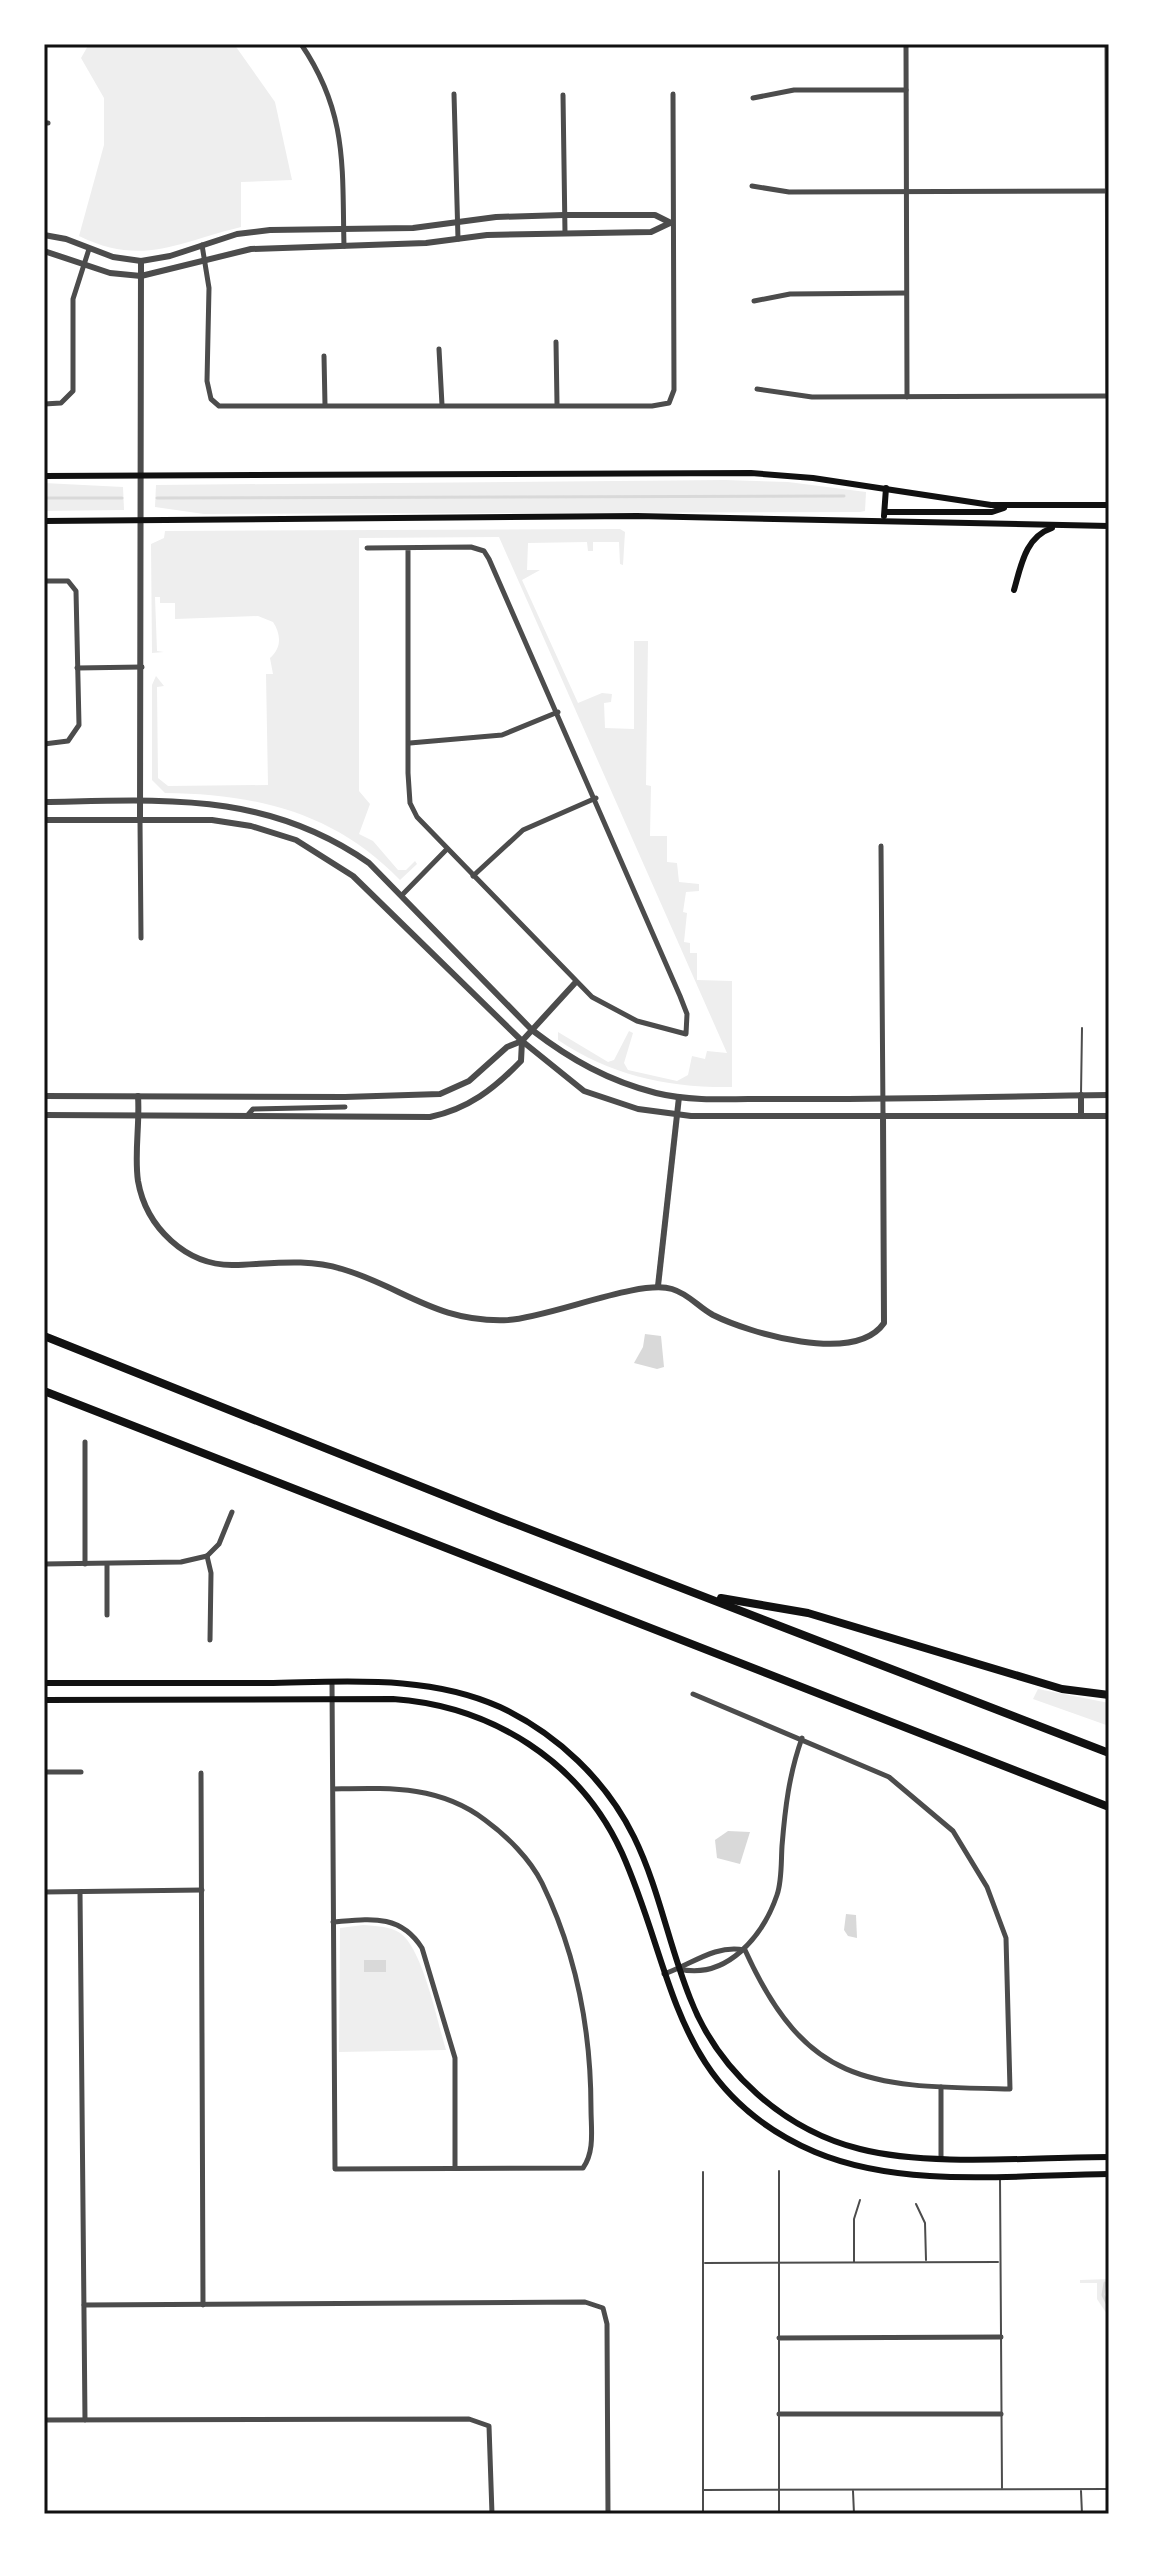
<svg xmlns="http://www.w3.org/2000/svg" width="1153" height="2558" viewBox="0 0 1153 2558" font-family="'DM Sans',sans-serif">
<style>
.green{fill:#eee}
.water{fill:#d9d9d9}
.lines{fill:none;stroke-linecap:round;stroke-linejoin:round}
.stream{stroke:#d9d9d9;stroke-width:3}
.service{stroke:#4c4c4c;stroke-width:2}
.minor{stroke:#4c4c4c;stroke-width:5}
.tertiary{stroke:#4c4c4c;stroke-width:6}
.secondary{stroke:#111;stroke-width:6}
.motorway{stroke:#111;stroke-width:8}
.neatline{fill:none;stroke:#111;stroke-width:3}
</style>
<rect width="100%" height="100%" fill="#fff"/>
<!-- green -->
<g class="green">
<path d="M89,44H234L275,102L292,180L241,182V227C179,242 142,267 79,236L104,145V98L81,58Z"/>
<path d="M725,480L788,482L866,492L865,511L860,512L204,514L155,507L156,485Z"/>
<path d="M44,483L123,487L124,510L44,511Z"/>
<path d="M620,529L625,532L623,565L620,564L619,542H593V551H588L587,542L528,543L527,570H540L522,580L578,703L602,693L612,694L611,702L604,703L605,728L634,729V641H648L646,785L651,786L650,836H667V862L677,863L679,882L699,884V891L686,892L683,912L687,913L684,942L690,943V953H697V980L732,981V1087C668,1088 612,1076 558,1040V1032L608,1062L614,1060L629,1031L633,1033L624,1063L628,1070L677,1081L688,1075L692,1056L705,1059L707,1051L727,1053L499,537L359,538V791L370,804L359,834L373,841L398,870H406L415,861L417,864L400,880C334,812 256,794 165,793L152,780V685L156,676L164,686L157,687L158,778L168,786L268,785L266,674H273L270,658C282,648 281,634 273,622L258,616L175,619V603H160V597H155L157,651L164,652L152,653L151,544L164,538L165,531Z"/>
<path d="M1038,1689L1109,1703V1726L1033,1699Z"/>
<path d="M363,1925C375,1926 390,1926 400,1933C423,1949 437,2021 446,2050L339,2052L340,1928Z"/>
<path d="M1109,2279V2317L1097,2299V2283H1080V2280Z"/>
</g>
<!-- water -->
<g class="water">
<path d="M645,1334L661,1336L664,1367L657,1369L634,1363L643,1347Z"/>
<path d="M728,1831L750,1832L740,1864L717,1858L715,1840Z"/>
<path d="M846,1914L856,1915L857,1938L848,1936L844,1930Z"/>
<rect x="364" y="1960" width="22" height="12"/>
</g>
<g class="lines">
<!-- stream -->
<g class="stream">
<path d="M44,498H122"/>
<path d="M157,498L844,496"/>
<path d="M1105,2283L1103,2295L1109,2307"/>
</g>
<!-- service -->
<g class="service">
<path d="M1081,1094L1082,1028"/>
<path d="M779,2171V2514"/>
<path d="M1000,2179L1002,2488"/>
<path d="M916,2204L925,2223L926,2260"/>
<path d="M854,2262V2219L860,2200"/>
<path d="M705,2263L998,2262"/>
<path d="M703,2490L1109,2489"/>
<path d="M853,2491L854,2514"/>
<path d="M1081,2491L1082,2514"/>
<path d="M703,2514V2172"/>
</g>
<!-- minor -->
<g class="minor">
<path d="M301,44C348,113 342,167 344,246"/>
<path d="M906,44L907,397"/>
<path d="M1107,44L1108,396"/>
<path d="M454,94L458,239"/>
<path d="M563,95L565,233"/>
<path d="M753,98L794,90H906"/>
<path d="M44,123H48"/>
<path d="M752,186L789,192L1109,191"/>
<path d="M202,245L209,288L207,381L211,399L219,406H652L669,403L674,390L673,94"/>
<path d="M754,301L790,294L906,293"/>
<path d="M556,342L557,404"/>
<path d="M439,349L442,405"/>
<path d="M324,356L325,405"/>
<path d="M757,389L812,397L1109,396"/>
<path d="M44,404L61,403L73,391V299L89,249"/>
<path d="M367,548L471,547L484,551L489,559L680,996L687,1014L686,1034L637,1021L592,997L417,817L410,803L408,773V549"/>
<path d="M44,581H68L76,591L79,725L68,741L44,744"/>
<path d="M77,668L142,667"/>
<path d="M410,743L502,735L558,712"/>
<path d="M140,820L141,938"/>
<path d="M881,846L883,1115"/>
<path d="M473,876L523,830L596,798"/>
<path d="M403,894L447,849"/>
<path d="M247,1116L253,1109L345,1107"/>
<path d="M85,1442V1564"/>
<path d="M207,1556L211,1573L210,1640"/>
<path d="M207,1556L219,1544L232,1512"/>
<path d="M44,1564L181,1562L207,1556"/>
<path d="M107,1564V1615"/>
<path d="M332,1682L335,2169L583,2168C595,2151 591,2129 591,2109C591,2031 576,1953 542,1883C530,1859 507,1836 485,1820C439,1785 388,1788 333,1789"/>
<path d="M693,1694L889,1777L953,1831L987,1887L1006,1938L1010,2089C873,2086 808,2089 745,1950"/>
<path d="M44,1772H81"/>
<path d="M201,1773L203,2305"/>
<path d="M44,1892L202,1890"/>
<path d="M80,1892L85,2420"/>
<path d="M333,1922C369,1919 400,1913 422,1948L455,2058V2168"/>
<path d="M679,1969C727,1980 763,1936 777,1895C782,1881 781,1862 782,1846C785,1809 789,1774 802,1738"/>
<path d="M664,1974C689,1966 715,1944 744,1950"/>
<path d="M941,2157V2087"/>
<path d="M84,2305L585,2302L603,2308L607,2324L608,2514"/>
<path d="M779,2338L1001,2337"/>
<path d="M779,2414H1001"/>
<path d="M44,2420L469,2419L489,2426L492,2514"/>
</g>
<!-- tertiary -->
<g class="tertiary">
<path d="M44,235L66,239L113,257L141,261L170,256L237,234L270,230L413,228L496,217L564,215H655L671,223"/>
<path d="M44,251L110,273L141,276L251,249L426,243L487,235L651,232L670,223"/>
<path d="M44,802C164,800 266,791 369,863L532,1030C571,1060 609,1081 656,1093C697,1103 743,1098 785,1099C893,1100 1001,1096 1109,1095"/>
<path d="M140,819L141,261"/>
<path d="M44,820H212L251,826L296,840L353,876L522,1041L584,1091L638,1109L691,1116H1109"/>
<path d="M44,1096L345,1097L440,1094L469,1081L507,1047L522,1041L575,983"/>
<path d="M138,1096C140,1124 134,1154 138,1181C146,1227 186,1266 234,1265C271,1264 306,1258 342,1269C403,1287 436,1323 508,1320C551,1317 639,1279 672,1289C689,1294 698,1307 713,1315C749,1333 855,1365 884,1323L883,1115"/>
<path d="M44,1115L430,1117C468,1109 494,1089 521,1061L522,1041"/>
<path d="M1081,1116V1095"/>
<path d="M658,1286L679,1097"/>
</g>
<!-- secondary -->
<g class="secondary">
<path d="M44,476L751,473L813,478L991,505H1109"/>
<path d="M885,512H992L1004,508"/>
<path d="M884,516L886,488"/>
<path d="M44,521L637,516L1109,526"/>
<path d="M1014,590C1021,566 1025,537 1052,528"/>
<path d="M44,1683C118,1683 193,1683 267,1683C345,1682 427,1674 500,1707C557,1734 606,1780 634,1837C659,1888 669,1946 690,1998C718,2071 784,2130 860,2149C930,2167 1035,2157 1109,2157"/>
<path d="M44,1700L393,1699C492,1706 580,1761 622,1853C676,1974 671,2090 815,2152C903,2189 1015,2175 1109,2174"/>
</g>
<!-- motorway -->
<g class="motorway">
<path d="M44,1336L500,1518L1109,1753"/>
<path d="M44,1391L1109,1807"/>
<path d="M721,1598L808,1613L1062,1689L1109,1695"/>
</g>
</g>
<!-- border -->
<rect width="1153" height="2558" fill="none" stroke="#ffffff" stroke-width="92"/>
<rect x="46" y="46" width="1061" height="2466" class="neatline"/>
</svg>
